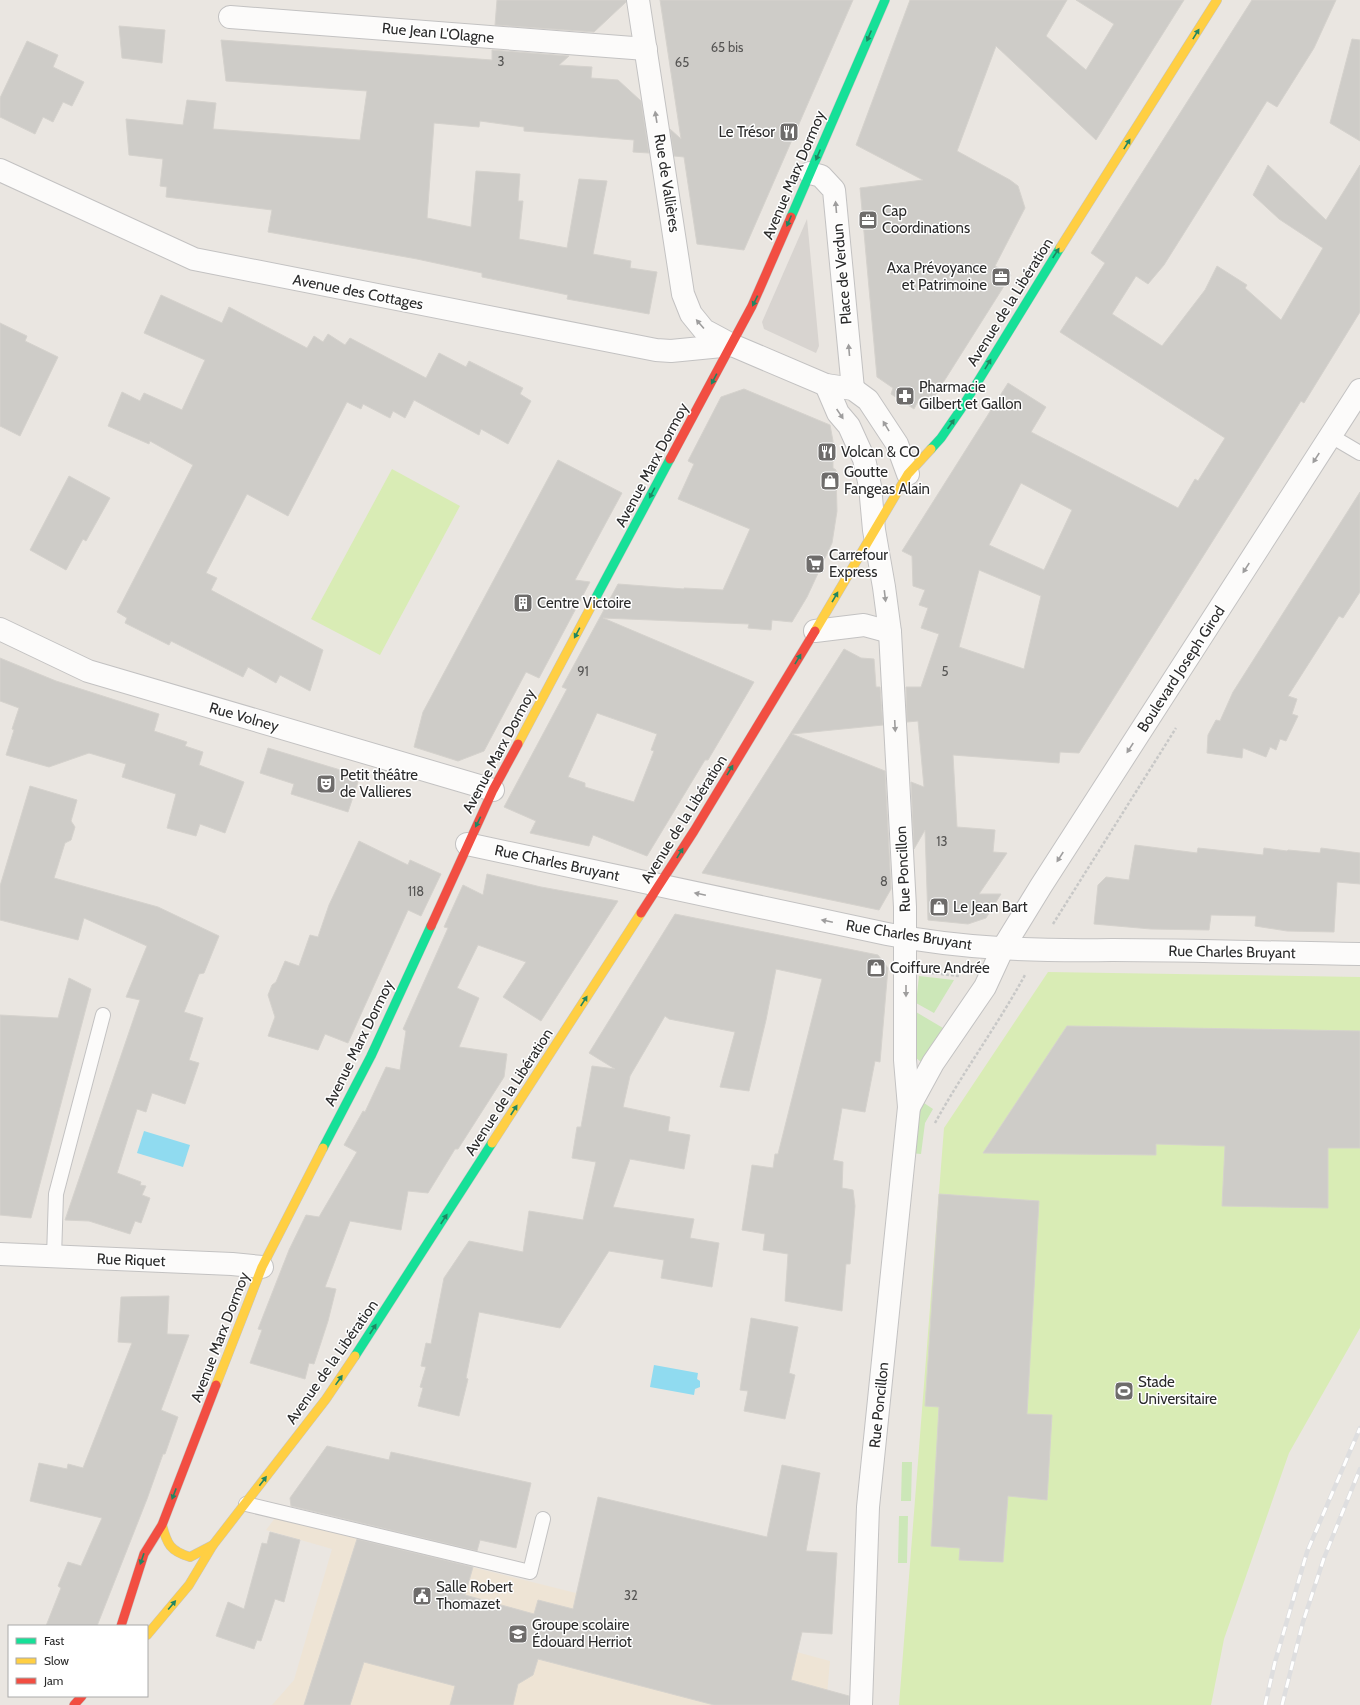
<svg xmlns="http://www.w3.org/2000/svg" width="1360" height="1705" viewBox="0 0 1360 1705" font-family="Cabin,sans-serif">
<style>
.education{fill:#eee4d5}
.green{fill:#cce7b8}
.pitch{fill:#d9ecb5}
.plaza{fill:#d8d4d0}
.water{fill:#90dbf0}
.building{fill:#ceccc8;stroke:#d5d2cd;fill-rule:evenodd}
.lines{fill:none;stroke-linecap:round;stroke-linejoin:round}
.lane-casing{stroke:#c3c2c2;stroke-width:16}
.street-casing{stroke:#c3c2c2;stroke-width:24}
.fast-casing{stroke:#c5c4c2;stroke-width:10}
.slow-casing{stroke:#c5c4c2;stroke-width:10}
.jam-casing{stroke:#c5c4c2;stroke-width:10}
.path{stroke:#c8c8c7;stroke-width:2.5;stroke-dasharray:3 2;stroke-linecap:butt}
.lane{stroke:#fcfbfa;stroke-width:14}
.street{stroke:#fcfbfa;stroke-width:22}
.fast{stroke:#16e098;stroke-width:9}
.slow{stroke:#ffcf43;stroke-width:9}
.jam{stroke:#f24e42;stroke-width:9}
.rail-casing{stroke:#dededf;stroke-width:4.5}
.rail{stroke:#fff;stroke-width:3;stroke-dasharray:9;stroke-linecap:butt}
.oneway{fill:#208662}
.oneway2{fill:#9e9d9d}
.labels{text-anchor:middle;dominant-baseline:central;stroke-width:3;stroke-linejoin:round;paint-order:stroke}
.number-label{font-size:13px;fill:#565554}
.street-label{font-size:15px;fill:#2b2b2b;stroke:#fff}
.poi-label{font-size:15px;fill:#2b2b2b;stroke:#fff;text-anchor:start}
</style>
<rect width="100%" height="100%" fill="#eae6e1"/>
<!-- education -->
<path class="education" d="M275,1518L576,1593L830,1661L826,1705H272L294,1680L332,1549L266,1530Z"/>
<!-- green -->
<g class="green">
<path d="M919,976L954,980L934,1013L916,1003Z"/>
<path d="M916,1012L943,1028L921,1062L915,1057L913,1045Z"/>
<path d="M924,1103L933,1109L925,1123L921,1154L910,1153L918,1114Z"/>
<path d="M902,1462H912L911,1501H901Z"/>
<path d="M899,1516H908L907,1563H898Z"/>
</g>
<!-- pitch -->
<g class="pitch">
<path d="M392,469L460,506L380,655L311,619Z"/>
<path d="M1048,972L1360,977V1328L1289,1453L1224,1639L1211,1705H899L944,1128Z"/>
</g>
<!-- plaza -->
<path class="plaza" d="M807,219L819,346L816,353L764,329L762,322Z"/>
<!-- water -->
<g class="water">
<path d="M144,1131L190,1145L183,1167L137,1153Z"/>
<path d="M654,1365L698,1373L697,1379L700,1381V1387L695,1389L694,1395L650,1387Z"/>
</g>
<!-- building -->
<g class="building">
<path d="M497,0H626V2L594,32L495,25Z"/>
<path d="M660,0H853L744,250L697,244L684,157L674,156L670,129L681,139Z"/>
<path d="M910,0H1067L1046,36L1086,70L1114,24L1076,0H1184L1096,140L996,46L957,151L1010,180L1018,186L1025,208L995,266L1011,275L929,405L919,399L914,409L891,394L893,388L877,377L860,188L923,180L856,145Z"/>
<path d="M1252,0H1336L1314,48L1277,107L1267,101L1164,265L1148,284L1136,276L1112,314L1162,346L1205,290L1217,266L1247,285L1245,288L1281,320L1323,248L1279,219L1253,195L1268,165L1326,220L1360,165V312L1304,403L1301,401L1079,753L1060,752L1059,763L953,755L957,827L995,830L993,852L1007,853L979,894H1001L986,918L968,924L928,920L925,830L914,849L911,782L924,787L918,721L907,722L906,687H921L939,634L921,628L928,608L919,605L925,590L913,586L912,556L902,551L1008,383L1046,407L1031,432L1178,508L1195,479L1198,481L1225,438L1060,332L1105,263L1091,253ZM1021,483L1072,510L1044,570L989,545ZM979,570L1041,596L1024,669L959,647Z"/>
<path d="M119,26L165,30L162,63L122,58Z"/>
<path d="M1352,39L1360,40V141L1330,123Z"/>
<path d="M221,40L492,60V50L569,56L559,65L592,67L591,78L618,80L641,101L649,153L633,152L634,140L524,131V127L480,121L479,127L434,123L427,218L471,227L476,171L520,174L518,201H523L519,239L567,248L579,179L607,181L593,254L631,261L630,268L657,272L649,314L567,299L568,295L482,277V273L417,259L268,232L272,210L166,197L167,187L160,186L163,159L129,155L126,119L183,125L187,100L216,103L213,129L360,140L367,91L226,81Z"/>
<path d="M27,41L58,55L53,67L84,82L72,106L63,102L53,122L43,117L35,134L0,117V98Z"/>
<path d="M161,295L222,323L229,307L307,348L314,336L323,342L328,334L345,345L350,338L426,378L439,353L466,367L469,361L523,388L520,394L531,401L508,444L481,429L479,435L414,400L405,418L393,411L390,418L363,404L361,409L347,402L288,516L247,494L206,573L217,578L211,590L323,650L310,691L280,675L276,683L248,667L243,677L171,641L169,645L125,623L127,618L117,612L193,465L150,441L149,444L108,426L122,392L140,401L144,393L182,410L205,360L144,333Z"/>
<path d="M0,323L27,336L25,341L58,357L20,436L0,426Z"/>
<path d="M744,389L830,425L833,441V468L836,470L837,511L832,543L807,597L792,622L772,620L771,630L748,628L749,624L603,618L754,682L708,760H705L647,856L593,835L589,846L530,833L536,821L504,807L567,689L562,687L618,584L684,589V588L723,590L750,529L678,499L694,464L688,461L721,397ZM597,713L657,734L651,750L654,751L634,802L585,787V783L568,777Z"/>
<path d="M558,460L622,493L575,580L590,582L539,678L526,672L484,751L458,761L414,747L423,712Z"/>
<path d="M69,476L110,498L86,541L83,539L66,570L30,550Z"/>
<path d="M1360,492V592L1343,618L1339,616L1288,696L1297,699L1292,714L1298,716L1286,741L1280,739L1276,750L1270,747L1266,757L1243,748L1242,758L1207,753L1208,735L1216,720L1220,721L1233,692Z"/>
<path d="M844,649L861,658L874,659L876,687H880L883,725L792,734L885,771L891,889L879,910L702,873Z"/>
<path d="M0,658L56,681L159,714L154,731L187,742L185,746L203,752L199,765L244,782L225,833L200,824L196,836L167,828L176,794L122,777L126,764L89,753L49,767L6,755L14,730L12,729L19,708L0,701Z"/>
<path d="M268,748L360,776L348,812L291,794L294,784L260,773Z"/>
<path d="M30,786L77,800L71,821L75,827L71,840L65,843L54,878L158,907L219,936L204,973L199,974L184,1012L203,1018L189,1060L199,1063L185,1104L152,1093L146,1112L137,1109L117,1173L141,1182L140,1185L146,1186L142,1195L150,1198L141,1223L135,1221L130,1234L89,1221L65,1220L140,1000L126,997L147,946L84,918L78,940L0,920V886Z"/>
<path d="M359,841L408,865L410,860L441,874L421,916L408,910L348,1043L325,1034L318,1050L268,1036L275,1017L268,995L272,985L276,982L285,961L299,966L310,935L318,937L329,905Z"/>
<path d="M1135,845L1197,853L1198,848L1263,855L1264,848L1287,851L1288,850L1320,853L1321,848L1360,853V884L1337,882L1334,932L1287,931L1255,926L1256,916L1211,915L1209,930L1151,929L1094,924L1098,885L1106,877L1129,880Z"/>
<path d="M487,874L541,887L618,901L541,1021L503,997L526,962L478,945L457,988L479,998L459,1047L507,1054L504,1077L458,1149H455L428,1193L408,1191L401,1230L350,1221L325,1287L336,1289L328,1321L314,1364L309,1363L305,1379L250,1363L262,1330L258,1329L289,1250L306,1215L319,1217L357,1152L344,1145L363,1111L365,1112L386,1067L400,1070L406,1031L403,1029L448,928L444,927L463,885L483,895Z"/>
<path d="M675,914L878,955L888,968L880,1062L875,1061L865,1112L842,1108L833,1160L843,1162L842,1188L853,1190L855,1206L850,1264H846L842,1311L785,1301L788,1254L763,1250L765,1234L742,1230L752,1165L773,1168L775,1154H778L822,979L776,969L766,1020L749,1091L720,1087L735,1032L669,1019L665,1016L630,1076L623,1107L670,1117L668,1131L690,1135L684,1169L630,1159L613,1207L694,1219L690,1238L719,1243L712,1287L661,1278L664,1260L609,1251L560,1328L479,1312L466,1378L468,1379L459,1416L418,1406L423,1388L420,1387L426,1367L421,1366L426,1343L431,1344L444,1278L469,1241L523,1252L529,1211L583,1220L596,1162L572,1158L577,1127H581L592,1066L615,1069L589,1053Z"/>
<path d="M69,978L91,989L31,1218L0,1215V1015L58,1018Z"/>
<path d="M1067,1026L1360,1031V1148H1328V1208L1222,1206L1225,1146L1156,1144V1155L983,1153Z"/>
<path d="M939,1194L1039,1201L1027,1414L1052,1415L1047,1500L1008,1496L1003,1562L959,1560L960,1548L931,1546L939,1407L925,1406Z"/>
<path d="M169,1296L167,1334L189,1335L161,1410L178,1417L165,1454H163L147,1499L97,1626H46L61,1588L58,1586L68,1562L81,1566L102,1518L30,1501L39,1463L67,1469L68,1464L83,1468L132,1343L118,1342L121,1297Z"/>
<path d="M751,1318L798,1327L789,1373L795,1375L785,1419L744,1411L748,1391L740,1390Z"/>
<path d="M327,1446L389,1460L391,1452L531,1483L516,1548L480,1540L477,1551L291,1506L290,1498Z"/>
<path d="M782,1465L820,1473L806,1551L837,1553L832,1634L802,1632L791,1680L849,1696V1705H714L538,1659L533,1675L518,1684L513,1705H450L455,1686L364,1662L350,1705H304L357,1539L473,1567L465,1595L534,1614L538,1600L573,1609L598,1497L767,1537Z"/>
<path d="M270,1532L300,1540L284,1602L275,1599L261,1641L257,1640L254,1649L216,1636L228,1602L244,1609L262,1543L267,1544Z"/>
</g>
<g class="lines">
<!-- lane casing -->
<g class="lane-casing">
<g id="lane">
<path d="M1331,436L1360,453"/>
<path d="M54,1257L56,1194L103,1015"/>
<path d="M246,1504L530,1572L543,1519"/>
</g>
</g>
<!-- street casing -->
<g class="street-casing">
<g id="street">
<path d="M638,0L683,294L691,314L704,330L732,345L826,385L853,389L868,400L897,444L908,474"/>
<path d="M230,17L646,49"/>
<path d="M0,170L194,259L656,350L671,351L732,345"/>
<path d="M810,173L821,176L834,190L853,389"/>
<path d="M826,385L838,413L849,426L864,459L870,486L874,530L884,587L890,632L905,907V1060L909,1107L868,1507L861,1705"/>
<path d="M0,629L88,671L493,790"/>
<path d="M815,631L864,625L890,632"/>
<path d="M467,844L887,934C963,949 1035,951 1112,950C1195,950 1277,953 1360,954"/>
<path d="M909,1107L933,1063L985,987L1003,948L1041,886L1360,390"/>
<path d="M0,1254L232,1264L262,1267"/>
</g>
</g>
<!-- fast casing -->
<g class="fast-casing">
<g id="fast">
<path d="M791,217L885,0"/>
<path d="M931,449L941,438L961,409L1060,248"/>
<path d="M594,601L670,459"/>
<path d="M323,1148L371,1056L431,926"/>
<path d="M355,1356L492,1143"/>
</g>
</g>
<!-- slow casing -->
<g class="slow-casing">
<g id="slow">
<path d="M1060,248L1217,0"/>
<path d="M815,631L908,474L931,449"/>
<path d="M518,744L594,601"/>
<path d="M492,1143L641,913"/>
<path d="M216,1385L262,1267L323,1148"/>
<path d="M162,1525C167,1544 170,1551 190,1557L213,1545"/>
<path d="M147,1635L189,1585L213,1545L326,1399L355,1356"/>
</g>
</g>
<!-- jam casing -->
<g class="jam-casing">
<g id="jam">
<path d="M670,459L752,306L791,217"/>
<path d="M641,913L694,831L815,631"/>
<path d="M431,926L493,790L518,744"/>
<path d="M121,1626L144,1554L162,1525L216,1385"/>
<path d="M74,1705L82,1696"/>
</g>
</g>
<!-- path -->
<g class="path">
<path d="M1053,924L1176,728"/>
<path d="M931,973L959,976"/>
<path d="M935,1123C963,1072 997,1026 1025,975"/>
</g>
<!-- lane -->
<use href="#lane" class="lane"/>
<!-- street -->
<use href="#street" class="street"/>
<!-- fast -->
<use href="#fast" class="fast"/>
<!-- slow -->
<use href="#slow" class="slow"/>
<!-- jam -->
<use href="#jam" class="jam"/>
<!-- rail casing -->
<g class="rail-casing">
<g id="rail">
<path d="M1265,1705L1275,1662L1307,1552L1360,1428"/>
<path d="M1282,1705L1303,1622L1324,1558L1360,1469"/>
</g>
</g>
<!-- rail -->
<use href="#rail" class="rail"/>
</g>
<!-- one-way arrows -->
<defs><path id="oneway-solid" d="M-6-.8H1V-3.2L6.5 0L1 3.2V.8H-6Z"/></defs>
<g class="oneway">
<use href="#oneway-solid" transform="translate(1196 34) rotate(-58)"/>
<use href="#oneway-solid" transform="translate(869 36) rotate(113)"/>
<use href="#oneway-solid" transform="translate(1127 144) rotate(-58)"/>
<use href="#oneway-solid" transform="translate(818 155) rotate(113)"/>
<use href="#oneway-solid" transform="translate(789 221) rotate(113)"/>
<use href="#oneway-solid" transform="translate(1056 253) rotate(-57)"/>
<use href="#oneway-solid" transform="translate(755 301) rotate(116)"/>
<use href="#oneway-solid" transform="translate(988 364) rotate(-59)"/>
<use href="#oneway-solid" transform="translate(714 379) rotate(118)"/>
<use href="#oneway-solid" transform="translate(951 424) rotate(-55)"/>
<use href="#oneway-solid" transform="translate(652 493) rotate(118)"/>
<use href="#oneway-solid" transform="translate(835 597) rotate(-60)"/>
<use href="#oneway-solid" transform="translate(577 633) rotate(118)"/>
<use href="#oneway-solid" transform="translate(798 659) rotate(-59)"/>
<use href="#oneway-solid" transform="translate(730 770) rotate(-59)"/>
<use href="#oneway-solid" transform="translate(478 822) rotate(116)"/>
<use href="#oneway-solid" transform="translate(680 853) rotate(-58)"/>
<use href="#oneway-solid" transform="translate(584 1001) rotate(-57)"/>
<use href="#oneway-solid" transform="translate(514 1110) rotate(-57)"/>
<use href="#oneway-solid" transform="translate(444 1219) rotate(-57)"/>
<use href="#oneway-solid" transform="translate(373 1329) rotate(-57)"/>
<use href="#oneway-solid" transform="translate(339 1380) rotate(-55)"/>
<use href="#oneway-solid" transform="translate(263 1481) rotate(-53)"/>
<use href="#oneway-solid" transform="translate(174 1494) rotate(111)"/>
<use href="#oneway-solid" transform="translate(142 1559) rotate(109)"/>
<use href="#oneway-solid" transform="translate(172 1605) rotate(-50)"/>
</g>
<g class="oneway2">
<use href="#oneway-solid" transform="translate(656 117) rotate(-99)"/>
<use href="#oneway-solid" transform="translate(836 207) rotate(-95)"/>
<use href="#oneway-solid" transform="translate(700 324) rotate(-131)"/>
<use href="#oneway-solid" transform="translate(849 350) rotate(-95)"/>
<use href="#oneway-solid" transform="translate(840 414) rotate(56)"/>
<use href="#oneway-solid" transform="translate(886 426) rotate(-121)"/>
<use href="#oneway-solid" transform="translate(1316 458) rotate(123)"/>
<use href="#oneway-solid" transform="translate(1246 568) rotate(123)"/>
<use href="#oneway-solid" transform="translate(885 596) rotate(83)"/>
<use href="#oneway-solid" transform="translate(895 726) rotate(87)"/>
<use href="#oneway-solid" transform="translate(1130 748) rotate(123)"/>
<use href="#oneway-solid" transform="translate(1060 857) rotate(123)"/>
<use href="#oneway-solid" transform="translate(700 894) rotate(-168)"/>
<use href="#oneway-solid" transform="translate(827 921) rotate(-168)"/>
<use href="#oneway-solid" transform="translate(906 991) rotate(90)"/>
</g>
<!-- icons -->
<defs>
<g id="restaurant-square" transform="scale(1)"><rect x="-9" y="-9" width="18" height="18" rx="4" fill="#6e6c6b" stroke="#fff"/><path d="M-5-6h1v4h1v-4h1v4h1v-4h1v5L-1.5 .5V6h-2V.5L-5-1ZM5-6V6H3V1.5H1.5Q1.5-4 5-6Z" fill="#fff"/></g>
<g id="office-square" transform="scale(1)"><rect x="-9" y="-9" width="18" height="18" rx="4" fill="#6e6c6b" stroke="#fff"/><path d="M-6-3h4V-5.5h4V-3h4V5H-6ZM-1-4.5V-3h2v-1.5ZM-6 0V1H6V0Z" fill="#fff"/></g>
<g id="pharmacy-square" transform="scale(1)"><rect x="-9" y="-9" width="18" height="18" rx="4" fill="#6e6c6b" stroke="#fff"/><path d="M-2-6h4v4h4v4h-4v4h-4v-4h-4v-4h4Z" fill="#fff"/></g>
<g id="shop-square" transform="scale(1)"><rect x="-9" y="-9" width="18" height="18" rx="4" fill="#6e6c6b" stroke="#fff"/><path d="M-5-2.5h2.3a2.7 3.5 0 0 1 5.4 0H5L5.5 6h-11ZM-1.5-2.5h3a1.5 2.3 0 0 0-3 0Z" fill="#fff"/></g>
<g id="supermarket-square" transform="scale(1)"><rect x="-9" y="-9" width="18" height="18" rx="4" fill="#6e6c6b" stroke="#fff"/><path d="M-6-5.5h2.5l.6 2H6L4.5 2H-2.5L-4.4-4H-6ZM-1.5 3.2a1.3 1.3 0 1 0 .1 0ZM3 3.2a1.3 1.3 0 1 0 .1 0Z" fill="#fff"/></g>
<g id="building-square" transform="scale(1)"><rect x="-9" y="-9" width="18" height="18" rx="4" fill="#6e6c6b" stroke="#fff"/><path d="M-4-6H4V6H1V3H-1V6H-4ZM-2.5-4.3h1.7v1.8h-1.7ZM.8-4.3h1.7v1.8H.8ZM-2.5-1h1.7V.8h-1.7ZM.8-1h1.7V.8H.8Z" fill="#fff"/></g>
<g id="theatre-square" transform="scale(1)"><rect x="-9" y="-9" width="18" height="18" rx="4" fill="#6e6c6b" stroke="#fff"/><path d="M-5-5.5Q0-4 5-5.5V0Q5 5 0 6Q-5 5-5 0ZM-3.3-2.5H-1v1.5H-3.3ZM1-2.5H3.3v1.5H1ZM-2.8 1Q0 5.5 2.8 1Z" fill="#fff"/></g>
<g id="stadium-square" transform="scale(1)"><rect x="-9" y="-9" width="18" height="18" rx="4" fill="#6e6c6b" stroke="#fff"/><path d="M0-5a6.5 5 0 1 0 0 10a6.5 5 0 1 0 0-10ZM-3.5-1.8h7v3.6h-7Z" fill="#fff"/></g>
<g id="civic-square" transform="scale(1)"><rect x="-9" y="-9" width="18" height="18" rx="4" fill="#6e6c6b" stroke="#fff"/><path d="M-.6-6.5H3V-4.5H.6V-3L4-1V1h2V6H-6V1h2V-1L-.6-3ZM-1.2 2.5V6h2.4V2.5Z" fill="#fff"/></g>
<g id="school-square" transform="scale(1)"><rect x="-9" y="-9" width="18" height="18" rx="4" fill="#6e6c6b" stroke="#fff"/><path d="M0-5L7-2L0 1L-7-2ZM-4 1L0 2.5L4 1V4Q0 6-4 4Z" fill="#fff"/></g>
</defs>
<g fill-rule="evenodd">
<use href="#restaurant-square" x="789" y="132"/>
<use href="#office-square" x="868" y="220"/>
<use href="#office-square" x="1001" y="277"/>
<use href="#pharmacy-square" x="905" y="396"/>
<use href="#restaurant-square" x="827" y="452"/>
<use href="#shop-square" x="830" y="481"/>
<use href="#supermarket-square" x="815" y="564"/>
<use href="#building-square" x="523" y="603"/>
<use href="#theatre-square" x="326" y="784"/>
<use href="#shop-square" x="939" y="907"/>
<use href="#shop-square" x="876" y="968"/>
<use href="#stadium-square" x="1124" y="1391"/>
<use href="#civic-square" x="422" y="1596"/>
<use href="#school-square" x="518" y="1634"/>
</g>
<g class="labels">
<!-- number labels -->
<g class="number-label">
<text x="727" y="47">65 bis</text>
<text x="501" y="61">3</text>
<text x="682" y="62">65</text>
<text x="583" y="671">91</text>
<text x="945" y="671">5</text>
<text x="942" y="841">13</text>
<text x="884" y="881">8</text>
<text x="416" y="891">118</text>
<text x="631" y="1595">32</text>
</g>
<!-- street labels -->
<g class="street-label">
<text transform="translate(438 33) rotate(5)">Rue Jean L'Olagne</text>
<text transform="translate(794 175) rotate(-67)">Avenue Marx Dormoy</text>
<text transform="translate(667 183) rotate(81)">Rue de Vallières</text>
<text transform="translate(842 274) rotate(-95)">Place de Verdun</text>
<text transform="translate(358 292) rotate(11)">Avenue des Cottages</text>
<text transform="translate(1010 302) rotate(-58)">Avenue de la Libération</text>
<text transform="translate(652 465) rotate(-62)">Avenue Marx Dormoy</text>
<text transform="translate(1181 669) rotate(-57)">Boulevard Joseph Girod</text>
<text transform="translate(244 717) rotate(16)">Rue Volney</text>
<text transform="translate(499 751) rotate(-62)">Avenue Marx Dormoy</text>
<text transform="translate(684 819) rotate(-58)">Avenue de la Libération</text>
<text transform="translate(557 863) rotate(12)">Rue Charles Bruyant</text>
<text transform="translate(903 869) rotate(-93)">Rue Poncillon</text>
<text transform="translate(909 935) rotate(9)">Rue Charles Bruyant</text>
<text transform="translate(1232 952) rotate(1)">Rue Charles Bruyant</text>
<text transform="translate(359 1043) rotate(-64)">Avenue Marx Dormoy</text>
<text transform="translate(509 1092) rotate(-57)">Avenue de la Libération</text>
<text transform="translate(131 1260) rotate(2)">Rue Riquet</text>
<text transform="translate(220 1337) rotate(-69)">Avenue Marx Dormoy</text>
<text transform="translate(332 1362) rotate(-55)">Avenue de la Libération</text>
<text transform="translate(879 1405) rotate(-84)">Rue Poncillon</text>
</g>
<!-- poi labels -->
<g class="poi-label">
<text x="775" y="132" text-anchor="end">Le Trésor</text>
<text x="882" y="211">Cap<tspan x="882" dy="17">Coordinations</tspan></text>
<text x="987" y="268" text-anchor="end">Axa Prévoyance<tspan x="987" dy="17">et Patrimoine</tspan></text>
<text x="919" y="387">Pharmacie<tspan x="919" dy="17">Gilbert et Gallon</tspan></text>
<text x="841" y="452">Volcan &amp; CO</text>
<text x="844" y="472">Goutte<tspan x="844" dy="17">Fangeas Alain</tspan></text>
<text x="829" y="555">Carrefour<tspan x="829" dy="17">Express</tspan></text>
<text x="537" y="603">Centre Victoire</text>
<text x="340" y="775">Petit théâtre<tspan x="340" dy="17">de Vallieres</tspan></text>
<text x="953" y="907">Le Jean Bart</text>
<text x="890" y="968">Coiffure Andrée</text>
<text x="1138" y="1382">Stade<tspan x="1138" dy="17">Universitaire</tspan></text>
<text x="436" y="1587">Salle Robert<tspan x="436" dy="17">Thomazet</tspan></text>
<text x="532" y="1625">Groupe scolaire<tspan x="532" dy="17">Édouard Herriot</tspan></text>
</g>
</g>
<!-- legend -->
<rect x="8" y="1625" width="140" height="72" fill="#ffffff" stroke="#aaaaaa"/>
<rect x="16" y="1638" width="20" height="6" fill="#16e098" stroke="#aaaaaa"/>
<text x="44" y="1645" font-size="12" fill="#2b2b2b">Fast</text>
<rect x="16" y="1658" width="20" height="6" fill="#ffcf43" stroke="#aaaaaa"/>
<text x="44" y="1665" font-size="12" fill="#2b2b2b">Slow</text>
<rect x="16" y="1678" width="20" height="6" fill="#f24e42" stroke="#aaaaaa"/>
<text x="44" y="1685" font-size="12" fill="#2b2b2b">Jam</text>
</svg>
